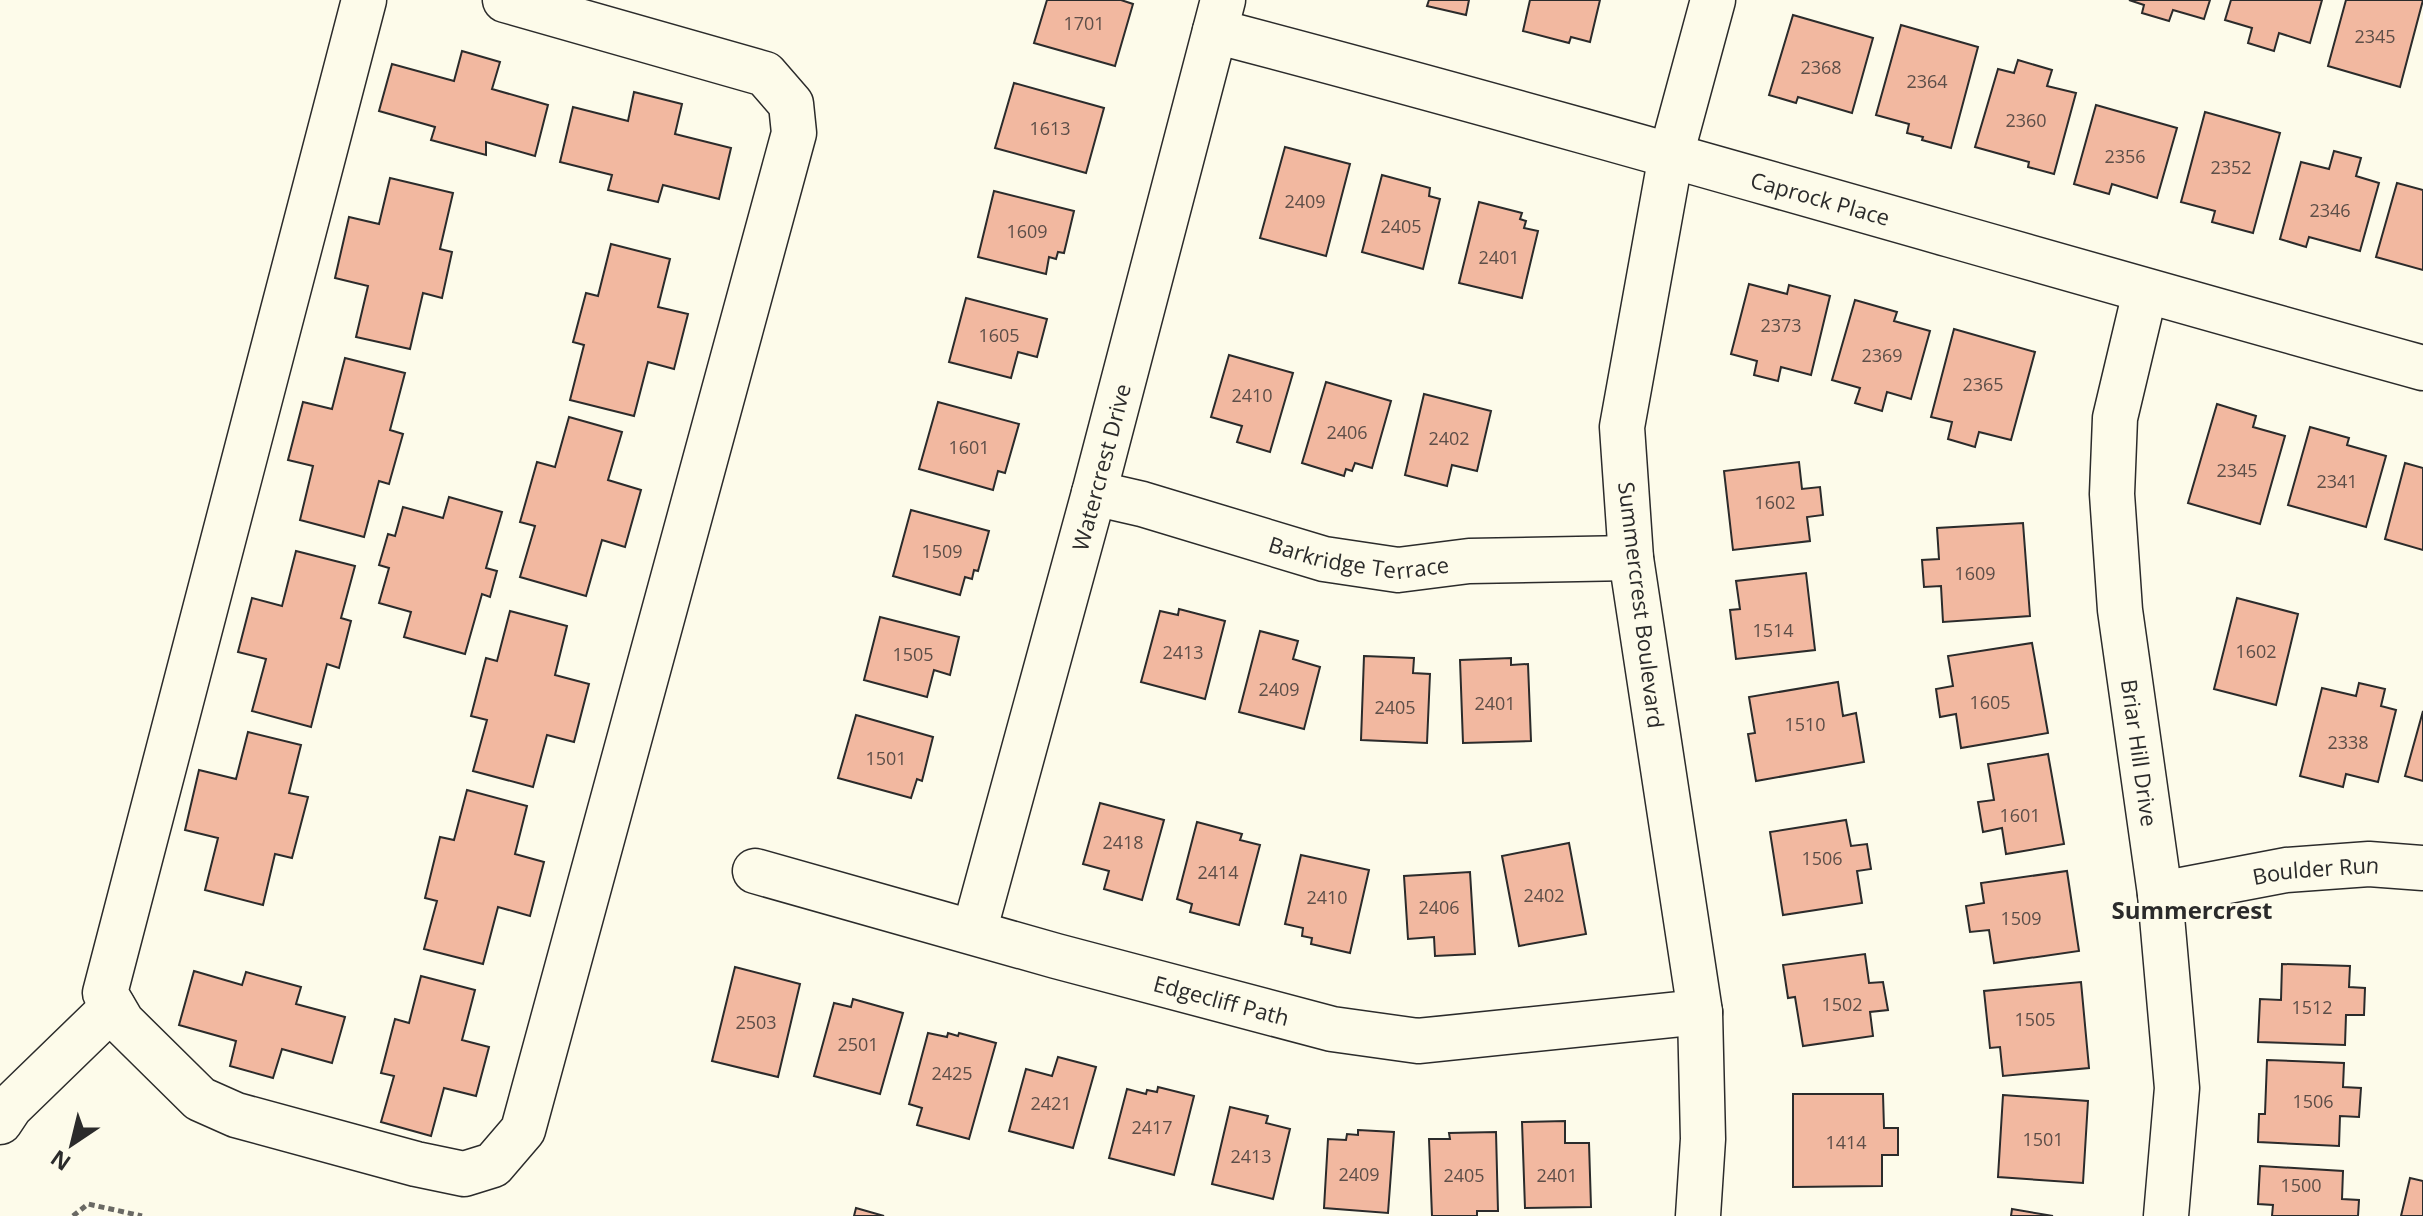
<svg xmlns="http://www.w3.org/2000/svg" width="2423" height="1216" viewBox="0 0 2423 1216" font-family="'Open Sans',sans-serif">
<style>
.building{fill:#f2b8a0;stroke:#2b2b2b;stroke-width:2}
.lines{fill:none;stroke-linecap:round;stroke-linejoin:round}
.minor-casing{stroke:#2b2b2b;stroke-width:47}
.path{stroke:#6a6964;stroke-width:5;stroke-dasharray:6 4;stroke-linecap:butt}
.minor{stroke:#fdfbea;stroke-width:44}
.labels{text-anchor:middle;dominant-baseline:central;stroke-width:6;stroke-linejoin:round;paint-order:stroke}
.number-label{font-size:18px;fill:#5d4e48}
.street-label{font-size:22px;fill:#2b2b2b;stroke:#fdfbea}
.neighbourhood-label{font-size:24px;font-weight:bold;fill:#2b2b2b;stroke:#fdfbea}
</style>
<rect width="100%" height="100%" fill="#fdfbea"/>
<!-- building -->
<g class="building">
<path d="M1047,0H1121L1133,4L1115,66L1034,43Z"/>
<path d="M1429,0H1469L1466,15L1427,6Z"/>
<path d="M1530,0H1600L1590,42L1571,37L1569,43L1523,31Z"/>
<path d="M2129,0H2210L2204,19L2173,10L2169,21L2142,13L2144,5Z"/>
<path d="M2231,0H2322L2310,43L2279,33L2274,51L2248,43L2252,28L2225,20Z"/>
<path d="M2346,0H2423L2400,87L2328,66Z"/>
<path d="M1793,15L1873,38L1852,113L1798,97L1796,103L1769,95Z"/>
<path d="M1901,25L1978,47L1951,148L1922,140L1923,137L1907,133L1909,124L1876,115Z"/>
<path d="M462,51L500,62L492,89L548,105L535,156L486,142V155L431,140L435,127L379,111L392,64L454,81Z"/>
<path d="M2018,60L2052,70L2047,86L2076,93L2054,174L2028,167L2029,162L1975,147L1998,69L2014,73Z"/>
<path d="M1014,83L1104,108L1086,173L995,148Z"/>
<path d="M634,92L682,104L675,134L731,148L719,199L663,185L658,202L608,190L612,175L560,162L573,107L628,121Z"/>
<path d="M2096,105L2177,128L2157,198L2112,184L2109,194L2074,184Z"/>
<path d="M2205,112L2280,133L2253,233L2212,222L2215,211L2181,202Z"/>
<path d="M1285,147L1350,164L1326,256L1260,238Z"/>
<path d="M2334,151L2361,158L2356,176L2379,183L2360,251L2309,237L2306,247L2280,239L2301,162L2329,169Z"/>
<path d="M1382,175L1430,188L1429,196L1440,199L1423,269L1362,252Z"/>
<path d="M390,178L453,193L440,249L452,252L442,298L423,293L410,349L356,337L368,286L335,278L349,217L379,224Z"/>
<path d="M2397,183L2423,190V270L2376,257Z"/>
<path d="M994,191L1074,211L1064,253L1058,252L1056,259L1049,257L1046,274L978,257Z"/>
<path d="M1479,202L1522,213L1520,219L1526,221L1524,228L1538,231L1522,298L1459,283Z"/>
<path d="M611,244L670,259L658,307L688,314L674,369L648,362L634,416L570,400L584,345L573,342L586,293L598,296Z"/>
<path d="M1749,284L1787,294L1789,285L1830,296L1811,375L1781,367L1778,381L1754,375L1757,361L1731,354Z"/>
<path d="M966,298L1047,319L1037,357L1018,352L1011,378L949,362Z"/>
<path d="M1855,300L1897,312L1894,321L1930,331L1911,399L1887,392L1882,411L1855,403L1860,388L1832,380Z"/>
<path d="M1954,329L2035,352L2011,440L1979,432L1975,447L1948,439L1952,422L1931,417Z"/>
<path d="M1229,355L1293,373L1270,452L1237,442L1242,426L1211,417Z"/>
<path d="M345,358L405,373L390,430L403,434L389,484L379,481L364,537L300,520L313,466L288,460L303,402L332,409Z"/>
<path d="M1326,382L1391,401L1372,468L1355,463L1352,471L1346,469L1344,476L1302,463Z"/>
<path d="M1424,394L1491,411L1477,471L1452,465L1447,486L1405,475Z"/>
<path d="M938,402L1019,424L1005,473L998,471L993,490L919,469Z"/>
<path d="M2217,404L2256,416L2253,427L2285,436L2260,524L2188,503Z"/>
<path d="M569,417L622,432L608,480L641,490L625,547L602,540L586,596L520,577L535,526L520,522L537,462L555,467Z"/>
<path d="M2310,427L2349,438L2347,445L2386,456L2366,527L2288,505Z"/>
<path d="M1799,462L1802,489L1820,487L1823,515L1807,517L1810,541L1733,550L1724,471Z"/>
<path d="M2405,463L2423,468V550L2385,539Z"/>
<path d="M449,497L502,512L486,568L497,571L490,597L482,594L465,654L404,637L411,612L379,603L389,568L379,565L388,534L395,536L403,507L443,518Z"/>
<path d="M911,510L989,531L978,571L974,570L972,579L965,577L960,595L893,576Z"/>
<path d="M2023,523L2030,616L1943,622L1941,586L1924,587L1922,560L1939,559L1937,528Z"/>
<path d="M296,551L355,566L341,618L351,621L339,668L327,664L311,727L252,711L266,659L238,652L252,598L282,606Z"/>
<path d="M1806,573L1815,650L1736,659L1730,610L1740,609L1736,581Z"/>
<path d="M2237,598L2298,614L2276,705L2214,689Z"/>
<path d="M1179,609L1225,621L1205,699L1141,682L1160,611L1178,615Z"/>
<path d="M510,611L567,626L555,675L589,684L574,742L547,735L533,787L473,771L487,720L471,716L486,658L497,661Z"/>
<path d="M880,617L959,637L950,675L934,670L927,697L864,680Z"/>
<path d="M1260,631L1298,641L1293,659L1320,667L1304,729L1239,712Z"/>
<path d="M2032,643L2048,733L1961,748L1956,714L1940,717L1936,689L1953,686L1948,656Z"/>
<path d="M1364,656L1414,658L1413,673L1430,674L1427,743L1361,740Z"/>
<path d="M1511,658V665L1528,664L1531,741L1463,743L1460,660Z"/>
<path d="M1838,682L1843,716L1856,713L1864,762L1756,781L1748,734L1755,733L1749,697Z"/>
<path d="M2359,683L2385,689L2381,706L2396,710L2378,782L2346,774L2343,787L2300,776L2322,688L2356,696Z"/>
<path d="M2423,711V781L2405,776Z"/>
<path d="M856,715L933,737L922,781L917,779L911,798L838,778Z"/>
<path d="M248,732L301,745L289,793L308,797L292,858L275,854L263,905L205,890L218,838L185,830L199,770L236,779Z"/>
<path d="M2048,754L2064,844L2006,854L2002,828L1983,832L1978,802L1994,800L1988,764Z"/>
<path d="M467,790L527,806L515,854L544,862L530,916L498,907L483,964L424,949L437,901L425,898L440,837L454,840Z"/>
<path d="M1100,803L1164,820L1142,900L1104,889L1109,871L1083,864Z"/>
<path d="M1846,820L1851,846L1867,844L1871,869L1857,871L1862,903L1783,915L1770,832Z"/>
<path d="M1197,822L1242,834L1240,840L1260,845L1239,925L1190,912L1192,904L1177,899Z"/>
<path d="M1569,843L1586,934L1519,946L1502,856Z"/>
<path d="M1301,855L1369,870L1350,953L1311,944L1312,938L1302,936L1303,928L1285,924Z"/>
<path d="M2067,871L2079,951L1994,963L1989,930L1970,932L1966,906L1984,903L1981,883Z"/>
<path d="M1470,872L1475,954L1435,956L1434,937L1408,939L1404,876Z"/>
<path d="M1865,954L1869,983L1883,982L1888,1010L1870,1012L1873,1036L1803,1046L1795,997L1788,998L1783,965Z"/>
<path d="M2282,964L2350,966L2349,987L2365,988L2364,1015H2346L2345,1045L2258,1042L2260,999L2281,1000Z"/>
<path d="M735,967L800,984L778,1077L712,1061Z"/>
<path d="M194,971L242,985L246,972L301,987L296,1004L345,1017L332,1063L282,1049L273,1078L230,1066L236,1041L179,1025Z"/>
<path d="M421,976L475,990L462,1040L489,1047L476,1096L444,1088L431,1136L381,1122L394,1076L381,1073L395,1019L409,1023Z"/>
<path d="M2081,982L2089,1068L2003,1076L2000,1047L1990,1048L1984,991Z"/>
<path d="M853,999L903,1013L880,1094L814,1076L834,1003L851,1007Z"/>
<path d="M928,1033L947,1037L948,1033L958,1036L959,1033L996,1043L969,1139L917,1125L922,1108L909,1104Z"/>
<path d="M1058,1057L1096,1067L1073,1148L1009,1131L1026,1069L1052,1076Z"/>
<path d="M2267,1060L2344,1063L2343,1087L2361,1088L2359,1117L2340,1116L2339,1146L2258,1142L2259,1114H2265Z"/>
<path d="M1158,1087L1194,1096L1174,1175L1109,1158L1127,1089L1146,1094L1147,1090L1157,1092Z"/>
<path d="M1793,1094H1883L1884,1128H1898V1155H1882V1186L1793,1187Z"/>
<path d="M2003,1095L2088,1101L2083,1183L1998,1177Z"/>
<path d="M1230,1107L1268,1116L1266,1123L1290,1129L1273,1199L1212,1184Z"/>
<path d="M1565,1121V1143H1589L1591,1207L1525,1208L1522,1122Z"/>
<path d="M1358,1130L1394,1132L1388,1213L1324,1208L1328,1139L1346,1140L1347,1134L1358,1135Z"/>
<path d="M1496,1132L1498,1211H1477V1216H1432L1429,1139H1450L1449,1133Z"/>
<path d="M2260,1166L2343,1171L2342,1199L2359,1200L2358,1216H2272L2273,1205L2258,1204Z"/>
<path d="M2410,1178L2423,1181V1216H2401Z"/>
<path d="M856,1208L884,1216H854Z"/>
<path d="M2012,1209L2053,1216H2011Z"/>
</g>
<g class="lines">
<!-- minor casing -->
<g class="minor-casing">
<g id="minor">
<path d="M364,0L105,993L122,1022L200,1099L236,1115L416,1164L464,1174L493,1165L523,1130L794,133L791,104L765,74L505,0"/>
<path id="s1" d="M1215,31C1619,137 2020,257 2423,368"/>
<path id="s2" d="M2145,292L2115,418L2112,494L2120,610L2160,894L2177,1088L2166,1216"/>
<path id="s3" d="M1094,493L1142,504L1324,559L1398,570L1469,561L1631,558"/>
<path id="s4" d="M755,871L1056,956L1332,1029L1418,1041L1700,1012"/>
<path id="s5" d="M2160,894L2286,870L2369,864L2423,868"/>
<path id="s6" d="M974,932L1094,493L1223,0"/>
<path d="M0,1122L10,1107L113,1007"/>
<path d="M1698,1216L1703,1139L1700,1012L1631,558L1622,427L1671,155L1713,0"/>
</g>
</g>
<!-- path -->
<path class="path" d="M73,1216L88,1204L142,1216"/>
<!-- minor -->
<use href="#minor" class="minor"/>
</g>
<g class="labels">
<!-- number labels -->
<g class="number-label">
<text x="1084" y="23">1701</text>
<text x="2375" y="36">2345</text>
<text x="1821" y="67">2368</text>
<text x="1927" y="81">2364</text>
<text x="2026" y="120">2360</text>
<text x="1050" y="128">1613</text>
<text x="2125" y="156">2356</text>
<text x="2231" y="167">2352</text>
<text x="1305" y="201">2409</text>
<text x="2330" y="210">2346</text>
<text x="1401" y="226">2405</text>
<text x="1027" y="231">1609</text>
<text x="1499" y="257">2401</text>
<text x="1781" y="325">2373</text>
<text x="999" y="335">1605</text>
<text x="1882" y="355">2369</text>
<text x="1983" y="384">2365</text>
<text x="1252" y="395">2410</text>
<text x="1347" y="432">2406</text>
<text x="1449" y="438">2402</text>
<text x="969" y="447">1601</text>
<text x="2237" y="470">2345</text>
<text x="2337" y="481">2341</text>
<text x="1775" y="502">1602</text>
<text x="942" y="551">1509</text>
<text x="1975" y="573">1609</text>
<text x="1773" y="630">1514</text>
<text x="2256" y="651">1602</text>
<text x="1183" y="652">2413</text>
<text x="913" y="654">1505</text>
<text x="1279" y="689">2409</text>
<text x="1990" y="702">1605</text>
<text x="1495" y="703">2401</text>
<text x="1395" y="707">2405</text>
<text x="1805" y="724">1510</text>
<text x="2348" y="742">2338</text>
<text x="886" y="758">1501</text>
<text x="2020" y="815">1601</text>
<text x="1123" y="842">2418</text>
<text x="1822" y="858">1506</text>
<text x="1218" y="872">2414</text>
<text x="1544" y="895">2402</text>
<text x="1327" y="897">2410</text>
<text x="1439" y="907">2406</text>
<text x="2021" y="918">1509</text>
<text x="1842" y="1004">1502</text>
<text x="2312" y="1007">1512</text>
<text x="2035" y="1019">1505</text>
<text x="756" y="1022">2503</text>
<text x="858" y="1044">2501</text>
<text x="952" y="1073">2425</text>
<text x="2313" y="1101">1506</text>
<text x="1051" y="1103">2421</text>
<text x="1152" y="1127">2417</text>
<text x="2043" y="1139">1501</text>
<text x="1846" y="1142">1414</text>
<text x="1251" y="1156">2413</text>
<text x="1359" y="1174">2409</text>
<text x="1464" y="1175">2405</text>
<text x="1557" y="1175">2401</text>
<text x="2301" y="1185">1500</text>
</g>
<!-- street labels -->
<g class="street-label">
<text stroke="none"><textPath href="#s1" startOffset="628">Caprock Place</textPath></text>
<text stroke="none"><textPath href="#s6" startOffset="482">Watercrest Drive</textPath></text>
<text stroke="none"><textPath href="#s3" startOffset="274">Barkridge Terrace</textPath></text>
<text transform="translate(1642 605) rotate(83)">Summercrest Boulevard</text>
<text stroke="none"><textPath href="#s2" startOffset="466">Briar Hill Drive</textPath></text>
<text stroke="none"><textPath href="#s5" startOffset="158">Boulder Run</textPath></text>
<text stroke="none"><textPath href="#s4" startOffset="484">Edgecliff Path</textPath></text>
</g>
<!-- neighbourhood labels -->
<g class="neighbourhood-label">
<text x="2192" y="909">Summercrest</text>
</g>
</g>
<!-- north arrow -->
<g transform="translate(72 1144) rotate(215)" stroke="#fdfbea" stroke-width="6" paint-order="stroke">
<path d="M0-6L14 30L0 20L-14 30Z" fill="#2b2b2b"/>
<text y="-12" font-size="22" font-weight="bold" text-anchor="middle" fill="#2b2b2b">N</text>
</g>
</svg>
